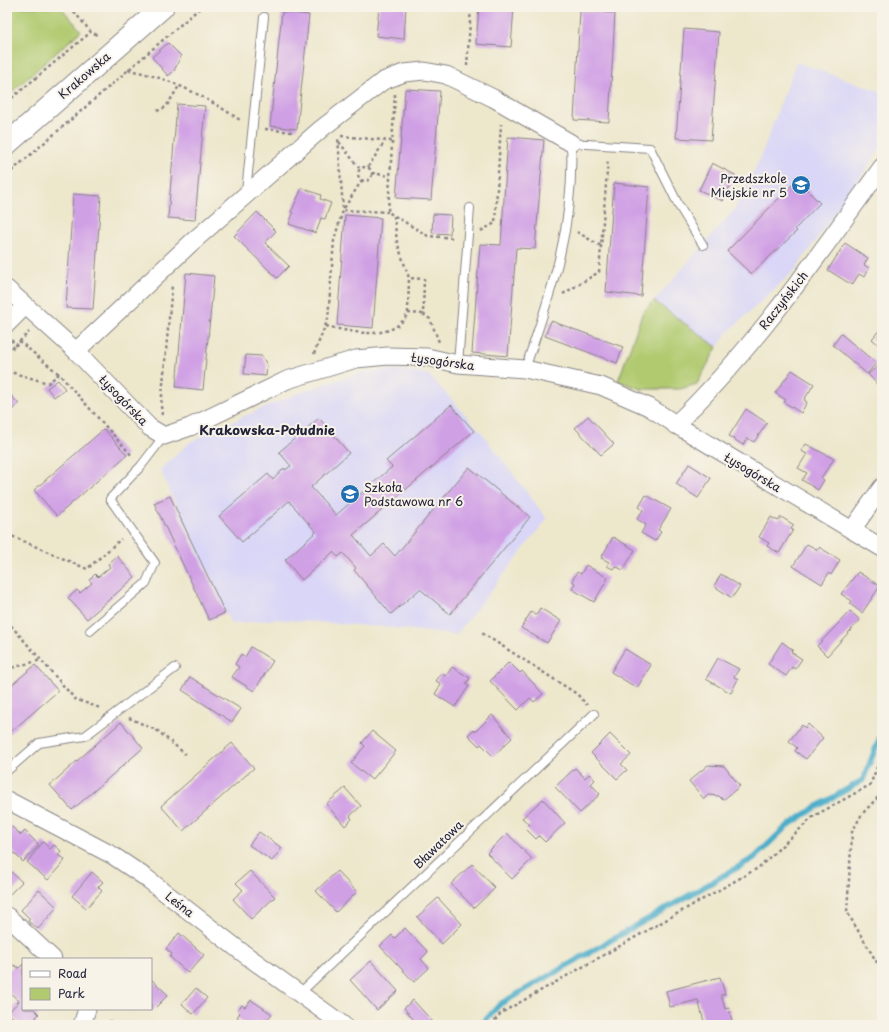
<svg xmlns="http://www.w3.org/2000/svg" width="889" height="1032" viewBox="0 0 889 1032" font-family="'Playpen Sans',sans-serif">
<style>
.built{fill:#d9d6f7}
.green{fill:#b1ca70;stroke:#6a7656}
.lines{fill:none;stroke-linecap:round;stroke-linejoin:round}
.stream{stroke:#4badca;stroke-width:5.5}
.building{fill:#d0a0e5}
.service-casing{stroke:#888484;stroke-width:10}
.minor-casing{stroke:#888484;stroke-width:19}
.tertiary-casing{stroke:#888484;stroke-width:23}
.path{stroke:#888484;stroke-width:2.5;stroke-dasharray:3 3;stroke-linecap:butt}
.service{stroke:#fff;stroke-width:8}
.minor{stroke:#fff;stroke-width:17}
.tertiary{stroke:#fff;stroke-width:21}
.labels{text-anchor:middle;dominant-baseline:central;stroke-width:4;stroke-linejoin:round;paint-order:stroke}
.street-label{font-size:12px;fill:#22223b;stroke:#f7f3e8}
.poi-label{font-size:12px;fill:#22223b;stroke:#f7f3e8;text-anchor:end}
.neighbourhood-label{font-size:13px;font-weight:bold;fill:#22223b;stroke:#f7f3e8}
</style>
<rect width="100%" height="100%" fill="#f7f3e8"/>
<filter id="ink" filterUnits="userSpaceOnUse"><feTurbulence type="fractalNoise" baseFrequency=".025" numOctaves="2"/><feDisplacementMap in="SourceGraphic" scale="8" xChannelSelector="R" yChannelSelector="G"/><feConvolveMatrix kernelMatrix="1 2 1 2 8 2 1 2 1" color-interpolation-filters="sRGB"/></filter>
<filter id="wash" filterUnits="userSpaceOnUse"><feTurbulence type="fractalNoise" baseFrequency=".012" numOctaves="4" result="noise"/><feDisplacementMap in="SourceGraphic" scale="16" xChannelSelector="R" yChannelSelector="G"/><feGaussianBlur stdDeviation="0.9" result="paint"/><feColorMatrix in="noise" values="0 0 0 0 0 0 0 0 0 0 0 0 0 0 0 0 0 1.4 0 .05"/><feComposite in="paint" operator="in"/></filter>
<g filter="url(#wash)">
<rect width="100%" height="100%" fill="#ede7cc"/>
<!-- built -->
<g class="built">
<path d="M796,62L882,92V146L795,270L727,333L717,347L654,301L734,210L760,159Z"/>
<path d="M398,369L429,375L482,433L547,519L456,635L384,627L275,619L231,624L160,470L190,442L247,415L298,393L361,372Z"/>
</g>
<!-- green -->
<g class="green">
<path d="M7,7H61L81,31L7,96Z"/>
<path d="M654,301L717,347L697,384L680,389H641L618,381L643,312Z"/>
</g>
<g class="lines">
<!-- stream -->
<path class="stream" d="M481,1025L500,1004L754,858L786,827L813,809L863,780L882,732"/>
</g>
<g id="blocks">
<!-- building -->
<g class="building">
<path d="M379,7H406L404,39L376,36Z"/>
<path d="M479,7H514L511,47L476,44Z"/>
<path d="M580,11L615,13L609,122L574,120Z"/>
<path d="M282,12L309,15L297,129L270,126Z"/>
<path d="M684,29L719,32L711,140L676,138Z"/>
<path d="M168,43L181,56L174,71L168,76L152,57Z"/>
<path d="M405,89L440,91L431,200L396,198Z"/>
<path d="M177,104L205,106L195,220L168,218Z"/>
<path d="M508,137L544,140L535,249L516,248L508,356L472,353L480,244L501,245Z"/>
<path d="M712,163L735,175L723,201L699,190Z"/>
<path d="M797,180L820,203L795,229L797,231L751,274L727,251Z"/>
<path d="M614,183L649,187L641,296L606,292Z"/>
<path d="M302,188L321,195L320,199L331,203L325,219L321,218L316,233L289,224L293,213L291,212Z"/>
<path d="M73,194L101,196L93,309L66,308Z"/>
<path d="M257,212L276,231L265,243L289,266L277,278L234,236Z"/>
<path d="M433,214L451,215L450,234L432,233Z"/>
<path d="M345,215L381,218L373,328L337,325Z"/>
<path d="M845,243L868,258L864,265L869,268L864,277L859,274L852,285L828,270Z"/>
<path d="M186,273L214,276L203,390L176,387Z"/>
<path d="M551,321L623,347L617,363L545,336Z"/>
<path d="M882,327V348L872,339Z"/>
<path d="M841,334L876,363L867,374L833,345Z"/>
<path d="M246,355L262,356L267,365L266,376L244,374Z"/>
<path d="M879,365L882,368V390L868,374Z"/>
<path d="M792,370L814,384L804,400L807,402L801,413L784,402L786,400L775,393Z"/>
<path d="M58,380L65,389L54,397L47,388Z"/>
<path d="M7,391L19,404L7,414Z"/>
<path d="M451,405L474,431L353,535L371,556L384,544L395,556L469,467L530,517L450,614L420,589L391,614L354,570L356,568L343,553L338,557L333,552L302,580L285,560L316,532L289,501L242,542L219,516L268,474L273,480L284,468L285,470L291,466L279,452L319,418L349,453L311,487L336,515L392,467L386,461Z"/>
<path d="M746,409L767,423L754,442L747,438L743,445L729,436Z"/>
<path d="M588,416L614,444L601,455L575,428Z"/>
<path d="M104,429L127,455L57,516L34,490Z"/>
<path d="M806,444L834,459L821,478L824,480L818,490L802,480L807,473L798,468L807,454L801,451Z"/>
<path d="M689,464L711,478L698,498L676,484Z"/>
<path d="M646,495L671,509L658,530L661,532L655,541L641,533L646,525L637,519L643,510L639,507Z"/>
<path d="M170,496L225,613L209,620L154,503Z"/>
<path d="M771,517L778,521L781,517L794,525L791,529L793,530L779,553L767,546L769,543L759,537Z"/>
<path d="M613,537L635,550L623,570L615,566L613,569L607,566L609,562L601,558Z"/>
<path d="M807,544L818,550L819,547L840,560L831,575L829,573L822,584L793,566Z"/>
<path d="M117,556L135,577L87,619L68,598L77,590L80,593L92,583L89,580L95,574L98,577L110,567L108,564Z"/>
<path d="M586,565L608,578L594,602L572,589L575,583L572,581L577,572L581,574Z"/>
<path d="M858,572L880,586L862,613L850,604L852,601L841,594Z"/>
<path d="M721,574L740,586L732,598L714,586Z"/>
<path d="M540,608L561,621L547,643L521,628L531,612L536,615Z"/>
<path d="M850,611L860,620L827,656L817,646Z"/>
<path d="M782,642L793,650L791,652L802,659L795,669L792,667L786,676L768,664Z"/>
<path d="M251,647L273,661L254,691L232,677L239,667L235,664L241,654L245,657Z"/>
<path d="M625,649L651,665L637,688L611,672Z"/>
<path d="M718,658L739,669L734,677L738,679L731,693L706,679Z"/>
<path d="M509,662L520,673L522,671L543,694L534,702L530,698L518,710L490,681Z"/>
<path d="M35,665L58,691L7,735V689Z"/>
<path d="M452,667L470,678L466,684L469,686L455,707L435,694L441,684L436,681L441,674L446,676Z"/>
<path d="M190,677L241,709L232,722L182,690Z"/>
<path d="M492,715L512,738L493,756L481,744L479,746L468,735L473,730L475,732Z"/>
<path d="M121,722L143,748L72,810L50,785Z"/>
<path d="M808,724L823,738L806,759L795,751L797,748L789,741L802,725L805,728Z"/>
<path d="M372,731L396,751L372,780L351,763L365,746L362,743Z"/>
<path d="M610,734L631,755L621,764L627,770L617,779L591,753Z"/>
<path d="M232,743L254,768L183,831L161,806Z"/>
<path d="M708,765L724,766L740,786L723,800L719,796L708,795L704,799L689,781Z"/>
<path d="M575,768L585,778L589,774L595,780L591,784L600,794L580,813L555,787Z"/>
<path d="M345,788L361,806L350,816L352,819L345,826L326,804Z"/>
<path d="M543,799L565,823L545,842L539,836L536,839L526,829L530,825L522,818Z"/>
<path d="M11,826L21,835L25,831L39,845L23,862L9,848L11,845L7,841V831Z"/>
<path d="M259,832L282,848L272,861L249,845Z"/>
<path d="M507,833L532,859L512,879L487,853Z"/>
<path d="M43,842L50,849L54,845L61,851L58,855L65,860L48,880L27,862Z"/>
<path d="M472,864L495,888L474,908L451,884Z"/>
<path d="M7,868L22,882L7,897Z"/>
<path d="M250,871L275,897L251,919L233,899L243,890L236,883Z"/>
<path d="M337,871L357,892L336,912L316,891Z"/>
<path d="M92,872L103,882L98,887L102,891L86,908L72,896Z"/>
<path d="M39,890L57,907L38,929L28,921L30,919L21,910Z"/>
<path d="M438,898L462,924L442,944L417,917Z"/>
<path d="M405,928L428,952L421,959L429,968L414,982L380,946L392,935L395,938Z"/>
<path d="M179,933L204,955L188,973L170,957L172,954L166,949Z"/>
<path d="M371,961L398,991L377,1010L350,980Z"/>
<path d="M23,964V1009H34L39,1014L36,1017L37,1022L35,1025H21L8,1013L19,1001L7,990V973L14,965L19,968Z"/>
<path d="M720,977L725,994L721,995L725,1009L729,1008L733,1025H705L698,1000L670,1007L666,991Z"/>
<path d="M151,979L168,995L152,1011L150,1009H151Z"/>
<path d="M196,988L207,998L193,1014L182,1004Z"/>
<path d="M251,1000L272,1014L262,1025H246L237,1017L240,1013L237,1010L242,1005L245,1007Z"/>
<path d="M413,1000L432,1021L428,1025H418L404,1008Z"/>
<path d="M110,1020L116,1025H106Z"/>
</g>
</g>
</g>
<g filter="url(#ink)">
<use href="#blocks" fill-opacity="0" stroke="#888484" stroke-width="1"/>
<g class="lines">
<!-- service casing -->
<g class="service-casing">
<g id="service">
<path d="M246,192L264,17"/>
<path d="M458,364L470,208"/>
<path d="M525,369C551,293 575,225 571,143L650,148L679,206L703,245"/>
<path d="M90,631L146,583L155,563L110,499L141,466L164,436"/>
<path d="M7,771L39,743L85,736L175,668"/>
<path d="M300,993L594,714"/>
</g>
</g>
<!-- minor casing -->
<g class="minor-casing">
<g id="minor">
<path d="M7,289L76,351L149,427L164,436L190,427L287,380L356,359L388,356L427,357L458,364L525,369L601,386L649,407L683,429L882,548"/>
<path d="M7,324L25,306"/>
<path d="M76,351L191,243L321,129L383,81L404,73L424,71L446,75L493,98L571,143"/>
<path d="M675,425C754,349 818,256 882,167"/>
<path d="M852,530L882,487"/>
<path d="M7,800L112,855L145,877L243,953L343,1025"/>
<path d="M7,916L53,959"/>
<path d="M82,1025L87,1009"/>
</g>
</g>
<!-- tertiary casing -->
<g class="tertiary-casing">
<path id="tertiary" d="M7,144L163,7"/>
</g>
<!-- path -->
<g class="path">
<path d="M70,7L91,32L99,36"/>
<path d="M7,15L11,7"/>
<path d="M467,66L471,7"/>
<path d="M128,70C169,77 206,97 240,120"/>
<path d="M395,94L388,212L428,236L455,238"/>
<path d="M7,102L91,32"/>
<path d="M157,111L166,107L179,86"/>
<path d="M265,129L292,132"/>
<path d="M341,136L392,141"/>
<path d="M339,142L360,169"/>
<circle cx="365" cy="174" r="7"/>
<path d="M368,167L385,141"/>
<path d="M372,173L390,176"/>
<path d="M7,175L201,7"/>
<path d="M362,180L343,210L388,212"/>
<path d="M481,231L495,223L501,124"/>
<path d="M577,232L601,246"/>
<path d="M563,294L599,272L608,159"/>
<path d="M408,313L423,314L424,279L409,278"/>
<path d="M423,314L430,319L439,342"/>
<path d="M326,326C351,332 393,343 408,313L409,278L397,242L394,216"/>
<path d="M11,340L16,345L29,332"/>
<path d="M19,341L59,374"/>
<path d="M7,352L16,345"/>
<path d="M314,354L328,319L334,240L343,210L338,137"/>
<path d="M7,371L48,383L59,374L133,457"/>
<path d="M162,415L161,406L172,285"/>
<path d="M7,534L87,569L121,539"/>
<path d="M7,621L75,699L100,708"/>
<path d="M482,633L577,694L587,705"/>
<path d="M7,669L41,660"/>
<path d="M129,718L158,731L185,754"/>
<path d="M882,793L862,814L852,832L847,912L882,971"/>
<path d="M491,1025L501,1013L758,868L814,816L870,785L882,755"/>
</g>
<!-- service -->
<use href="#service" class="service"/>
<!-- minor -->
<use href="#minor" class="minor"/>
<!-- tertiary -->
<use href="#tertiary" class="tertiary"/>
</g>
</g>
<!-- icons -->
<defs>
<g id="school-disc" transform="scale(1)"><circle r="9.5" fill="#1f6fb2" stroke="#f7f3e8"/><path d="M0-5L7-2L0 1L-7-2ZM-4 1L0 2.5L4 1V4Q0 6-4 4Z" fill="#fff"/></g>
</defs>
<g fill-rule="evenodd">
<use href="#school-disc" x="801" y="185"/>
<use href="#school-disc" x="350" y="494"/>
</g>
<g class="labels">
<!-- street labels -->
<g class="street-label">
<text transform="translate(84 75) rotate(-41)">Krakowska</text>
<text transform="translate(783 300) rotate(-52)">Raczyńskich</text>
<text transform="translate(443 361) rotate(8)">Łysogórska</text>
<text transform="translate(124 400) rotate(46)">Łysogórska</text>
<text transform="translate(753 472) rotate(31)">Łysogórska</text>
<text transform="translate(438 844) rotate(-44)">Bławatowa</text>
<text transform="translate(180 904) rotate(38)">Leśna</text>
</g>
<!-- poi labels -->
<g class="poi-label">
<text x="787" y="178">Przedszkole<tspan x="787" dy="14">Miejskie nr 5</tspan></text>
<text x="364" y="487" text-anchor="start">Szkoła<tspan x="364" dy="14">Podstawowa nr 6</tspan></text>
</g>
<!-- neighbourhood labels -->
<g class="neighbourhood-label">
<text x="267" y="429">Krakowska-Południe</text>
</g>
</g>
<!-- margin -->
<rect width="889" height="1032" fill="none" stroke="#f7f3e8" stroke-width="24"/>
<!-- legend -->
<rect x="22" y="958" width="130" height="52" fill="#f7f3e8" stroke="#a29fa3"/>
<rect x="30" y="971" width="20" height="6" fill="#ffffff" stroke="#a29fa3"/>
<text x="58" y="978" font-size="12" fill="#22223b">Road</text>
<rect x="30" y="988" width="20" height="12" fill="#b1ca70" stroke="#a29fa3"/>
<text x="58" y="998" font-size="12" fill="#22223b">Park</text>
</svg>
